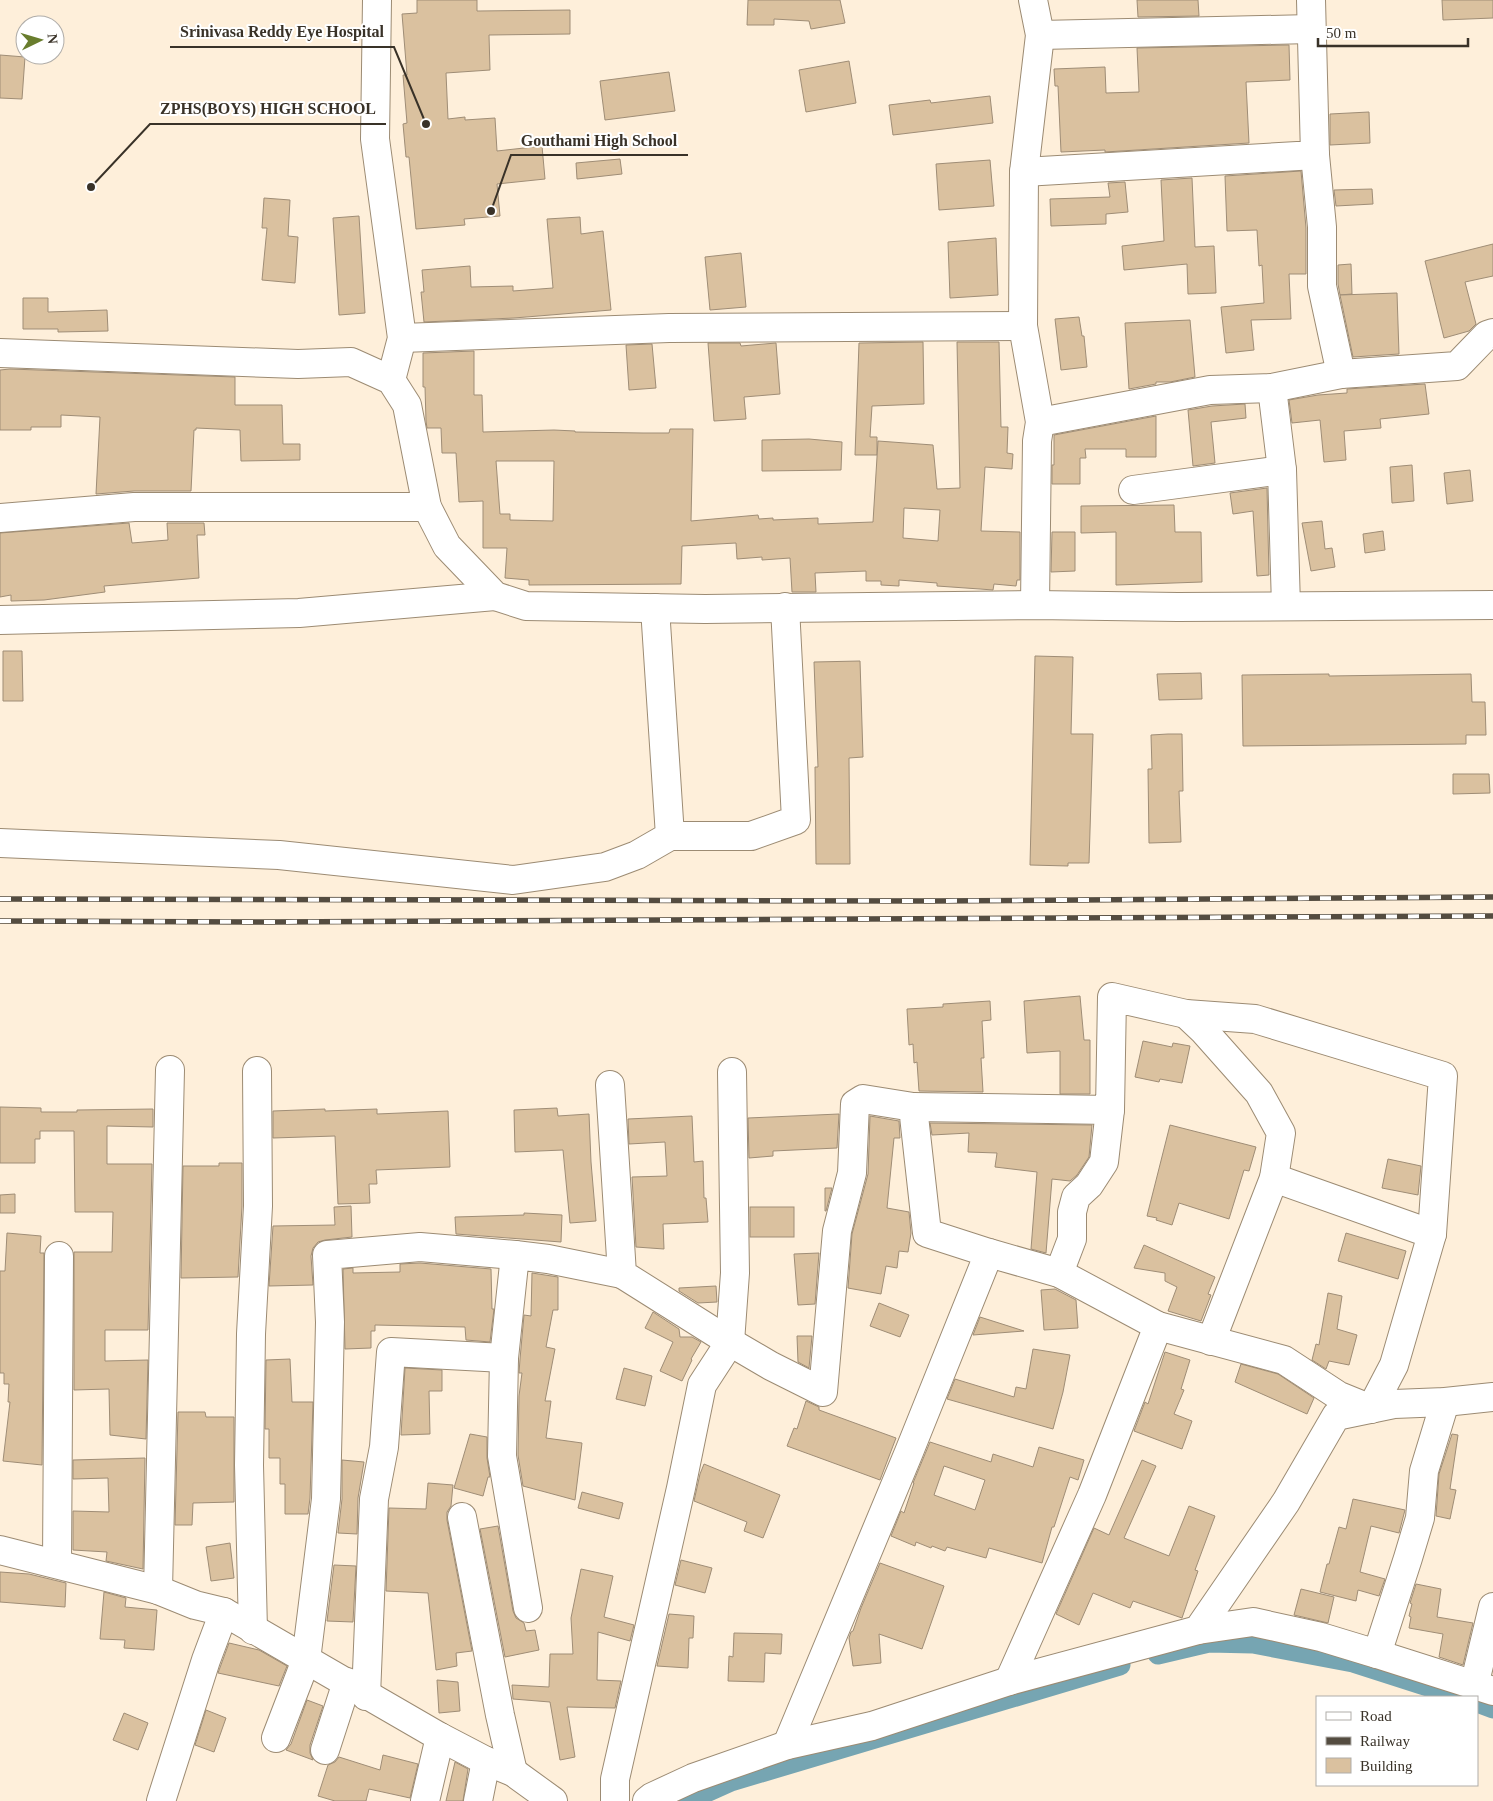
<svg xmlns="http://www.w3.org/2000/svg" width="1493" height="1801" viewBox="0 0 1493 1801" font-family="Georgia,serif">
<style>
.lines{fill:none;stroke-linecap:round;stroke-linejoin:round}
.canal{stroke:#76a5b2;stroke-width:21}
.building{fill:#dac19f;stroke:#9f8d76;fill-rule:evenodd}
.minor-casing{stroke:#9c8b73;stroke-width:30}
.major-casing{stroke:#9c8b73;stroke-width:30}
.minor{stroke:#fff;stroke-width:28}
.major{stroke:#fff;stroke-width:28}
.rail-casing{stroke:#544c40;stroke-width:5.5}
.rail{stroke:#fff;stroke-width:4;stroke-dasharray:11;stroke-linecap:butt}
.leader{fill:none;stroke:#393228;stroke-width:2}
.callout-dot{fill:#393228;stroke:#fff;stroke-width:2}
.callout-label{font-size:16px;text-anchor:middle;font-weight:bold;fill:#393228;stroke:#fff;stroke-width:4;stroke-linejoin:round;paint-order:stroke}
</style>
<rect width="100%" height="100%" fill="#feefda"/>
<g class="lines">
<!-- canal -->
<g class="canal">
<path d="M1158,1654L1209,1642L1253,1643L1353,1662L1462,1697"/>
<path d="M1477,1702L1493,1708"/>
<path d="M686,1801L731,1781L1120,1665"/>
</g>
</g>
<!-- building -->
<g class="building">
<path d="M417,0H477V11L570,10V34L489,35L490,70L446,73L448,119L465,117V120L495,118L497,151L542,146L545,179L497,184L500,216L464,219L465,225L416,229L409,157H406L403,124L407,123L403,75H407L402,14L417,13Z"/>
<path d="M748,0H840L845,23L811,29L809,21L774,19V25H747Z"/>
<path d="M1137,0H1198L1199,16L1138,17Z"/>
<path d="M1442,0H1493V18L1443,20Z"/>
<path d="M1289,45L1290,80L1246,82L1249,143L1105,152V150L1061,152L1058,86H1055L1054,69L1105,67L1106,93L1139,92L1137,48Z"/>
<path d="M0,55L25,57L22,99L0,98Z"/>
<path d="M849,61L856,103L806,112L799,70Z"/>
<path d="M669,72L675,111L605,120L600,81Z"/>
<path d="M990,96L993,123L893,135L889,105L930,100L931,103Z"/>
<path d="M1369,112L1370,143L1330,145V114Z"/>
<path d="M620,159L622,174L577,179L576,163Z"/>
<path d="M990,160L994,206L939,210L936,164Z"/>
<path d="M1301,171L1306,228V274H1289L1291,319L1251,320L1254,350L1226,353L1221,307L1264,303L1262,265L1259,266L1257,230L1227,231L1225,176Z"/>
<path d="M1192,178L1195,247L1214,246L1216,293L1188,294L1187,264L1124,270L1122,246L1164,241L1161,180Z"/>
<path d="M1125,182L1128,212L1106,214V224L1051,226L1050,199L1110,197L1108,183Z"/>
<path d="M1372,189L1373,204L1336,206L1334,190Z"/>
<path d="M264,198L290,200L288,236L298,237L295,283L262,280L267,228H262Z"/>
<path d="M359,216L365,313L339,315L333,218Z"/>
<path d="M580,217L581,234L603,231L611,310L514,318L424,322L421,292H424L422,270L470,266L471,287L513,286V291L553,288L547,219Z"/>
<path d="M996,238L998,295L950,298L948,242Z"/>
<path d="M1493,244V276L1465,282L1476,324L1469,331L1444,338L1425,261Z"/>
<path d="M741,253L746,307L710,310L705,257Z"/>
<path d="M1351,264L1352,294L1340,295L1338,284V265Z"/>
<path d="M1397,293L1399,354L1353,357L1340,295Z"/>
<path d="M23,298H48V312L107,310L108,331L58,332V329H23Z"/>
<path d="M1079,317L1082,336H1084L1087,367L1061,370L1055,319Z"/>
<path d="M1190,320L1195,377L1170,382H1156V384L1129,389L1125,323Z"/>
<path d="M923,342L924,404L872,406L870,437H877V455H855L859,343Z"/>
<path d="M957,342H999L1001,427H1008L1007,453L1013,454L1012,469L985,467L981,531L1020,532V580H1017L1016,586L994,584L993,590L980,589L937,586V583L899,580V586L881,585V581H866V571L815,573L816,592H792L790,558L762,560V557L737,559L736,543L682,546L681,584L529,585V580L505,578L507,548H483V501L459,502L456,453H442L441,428H427L426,421L425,387H423V353L474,351V395H482L483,432L554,430L575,431V432L643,433H669L670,429H693L691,521L758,515L759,519L773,518V520L818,518V524L873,522L878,441L933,445L937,489L960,488ZM496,461H554L553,521L510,520V514H500ZM904,508L940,510L938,541L903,538Z"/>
<path d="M708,343H740L741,346L776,343L780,394L744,397L746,419L714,421Z"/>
<path d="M652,344L656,388L629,390L626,345Z"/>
<path d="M10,369L235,377V405H282L283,444H300V460L241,461L240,430L196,428V430H194L191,491H134L96,494L100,417L61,415V427H31V430H0V370Z"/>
<path d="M1425,384L1429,414L1380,419L1381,428L1344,431L1346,460L1324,462L1320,420L1292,423L1289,400L1318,395L1347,393V389Z"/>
<path d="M1245,404L1246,418L1211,422L1215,463L1193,466L1188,410L1212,406Z"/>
<path d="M1156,416V457H1126V449H1085L1086,458H1080V484H1052V465H1054V435Z"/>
<path d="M809,439L842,442L841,470L762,471V440Z"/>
<path d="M1412,465L1414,501L1392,503L1390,467Z"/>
<path d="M1470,470L1473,501L1447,504L1444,473Z"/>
<path d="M1267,488L1269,575L1257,576L1253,511L1233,514L1230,493Z"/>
<path d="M1174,505L1175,532H1201L1202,582L1116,585V532L1081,533V506Z"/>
<path d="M1322,521L1325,549L1332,548L1335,567L1311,571L1302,523Z"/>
<path d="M129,523L132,543L168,540L167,523H204L205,535H197L199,578L104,586L105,592L44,600L11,601V595L0,597V533Z"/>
<path d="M1383,531L1385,550L1365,553L1363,534Z"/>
<path d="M1052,532H1075V571L1051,572Z"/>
<path d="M3,651H22L23,701H3Z"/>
<path d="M1035,656L1073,657L1071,734H1093L1089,863H1068V866L1030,865Z"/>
<path d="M860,661L863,757L849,758L850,864H816L815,767H818L814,662Z"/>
<path d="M1201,673L1202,699L1159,700L1157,674Z"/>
<path d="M1329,674V676L1471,674L1472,702H1485L1486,735H1466V744L1243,746L1242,675Z"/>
<path d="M1168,734H1182L1183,791H1179L1181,842L1149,843L1148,769H1152L1151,735Z"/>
<path d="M1453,774H1489L1490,793L1453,794Z"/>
<path d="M1080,996L1084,1040H1090V1094H1060V1051L1027,1053L1024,1001Z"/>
<path d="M990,1001L991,1020L982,1021L984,1058H981L983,1092L919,1091L917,1062L914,1063L913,1044L909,1045L907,1009L943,1007V1004Z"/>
<path d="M1143,1041L1172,1047L1173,1043L1190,1046L1182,1083L1160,1079L1159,1082L1135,1077Z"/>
<path d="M0,1107L41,1108V1112H77V1110L153,1109V1127L107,1126V1164H152L148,1330H105V1361L148,1360L146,1439L110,1435L109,1389L74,1390V1252H112L113,1212H75L74,1131H40V1139H35V1163H0Z"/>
<path d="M557,1108L558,1116L589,1114L591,1162L596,1221L570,1223L563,1150L515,1152L514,1110Z"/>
<path d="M325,1109V1111L377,1109V1114L448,1111L450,1167L376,1170L377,1184H369L370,1203L338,1204L335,1136L273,1138V1111Z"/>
<path d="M839,1114L837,1148L773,1151V1156L749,1158L748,1118Z"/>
<path d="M692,1116L694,1162L703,1161L704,1198H706L708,1222L663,1224L664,1249L636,1247L632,1177L667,1176L665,1142L629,1144L628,1119Z"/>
<path d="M870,1116L899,1121L900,1138H894L887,1208L909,1212L911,1233L908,1252L899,1251L897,1268L886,1266L881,1294L848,1288L852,1234L868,1174Z"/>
<path d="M930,1123L1092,1125L1089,1157L1077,1175L1070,1181L1052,1179L1046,1253L1031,1249L1037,1172L995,1167L997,1153L968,1152L969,1133L932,1135Z"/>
<path d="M1170,1125L1256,1147L1249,1171L1244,1170L1229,1219L1179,1203L1172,1225L1156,1220L1157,1218L1147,1216Z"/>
<path d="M1388,1159L1421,1166L1418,1195L1382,1188Z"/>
<path d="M219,1163H242V1206L238,1277L181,1278L183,1166H219Z"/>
<path d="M825,1188H832L826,1211H825Z"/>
<path d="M15,1194V1213H0V1195Z"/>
<path d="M351,1206L352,1237L325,1240L318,1242L313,1248L311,1256L313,1285L269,1286L273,1226L335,1225L334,1207Z"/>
<rect x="750" y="1207" width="44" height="30"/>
<path d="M524,1213L562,1215L561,1242L456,1234L455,1217L524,1215Z"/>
<path d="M7,1233L41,1236L40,1253H44L42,1465L3,1461L10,1402H8L9,1384H4V1373H0V1271H5Z"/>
<path d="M1346,1233L1406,1251L1398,1279L1338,1261Z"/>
<path d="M1144,1245L1215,1277L1208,1294L1211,1295L1201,1321L1168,1311L1177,1287L1165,1281V1273L1134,1268Z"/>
<path d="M819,1253L815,1304L798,1305L794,1254Z"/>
<path d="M420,1263L491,1269L492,1309H494L490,1342L466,1340L465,1327L375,1325V1331H371V1348L345,1349L343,1269L353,1268V1273L400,1272V1264Z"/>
<path d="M532,1273L558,1277V1310H553L546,1347L555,1349L545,1401H551L546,1438L582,1443L575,1500L523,1486L518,1455L519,1396L522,1373H519L520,1359L524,1315L531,1316Z"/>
<path d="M716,1286L717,1302L698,1303L679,1291V1288Z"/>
<path d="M1055,1289L1076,1300L1078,1328L1044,1330L1041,1290Z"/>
<path d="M1328,1293L1342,1296L1337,1329L1357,1335L1349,1365L1329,1361L1326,1369L1312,1360L1316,1344L1319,1345Z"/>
<path d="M879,1303L909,1315L900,1337L870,1326Z"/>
<path d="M653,1312L679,1329L680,1337H692L701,1342L691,1359L692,1360L682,1381L660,1371L673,1342L645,1328Z"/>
<path d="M980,1317L1024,1331L973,1335Z"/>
<path d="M797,1336H812L809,1368L798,1362Z"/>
<path d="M1033,1349L1070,1355L1063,1392L1053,1429L947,1399L955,1379L1014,1397L1016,1387L1026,1389Z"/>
<path d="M1165,1352L1190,1360L1181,1389L1184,1390L1174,1414L1192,1421L1182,1449L1134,1431L1145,1402L1148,1404Z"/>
<path d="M290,1359L292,1402H313L310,1498L308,1514H285V1484H280V1458H269V1429H265L266,1360Z"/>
<path d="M1241,1364L1278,1374L1314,1398L1307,1414L1235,1382Z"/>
<path d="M405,1368L442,1370V1391H429L430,1434L401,1435Z"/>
<path d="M624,1368L652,1376L645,1406L616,1399Z"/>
<path d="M806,1401L819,1407V1410L896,1438L880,1480L787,1446L794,1428L797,1429Z"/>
<path d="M178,1412H205L206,1417H234V1502L193,1503L192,1525H175Z"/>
<path d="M470,1434L487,1437V1458L490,1477H488L483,1496L454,1488Z"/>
<path d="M1452,1434L1458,1435L1450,1489L1456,1490L1450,1519L1436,1516L1439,1474Z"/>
<path d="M930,1442L991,1462L993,1454L1033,1467L1039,1447L1084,1460L1078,1480L1070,1477L1054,1527H1052L1042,1563L989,1548L986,1558L947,1547L945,1551L932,1546L931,1548L916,1542L915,1546L891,1536L901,1511L904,1513L914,1483H913ZM944,1466L985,1480L975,1510L934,1495Z"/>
<path d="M145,1458L143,1569L106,1561L107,1552L73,1550V1511L109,1512L108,1478L73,1479V1460Z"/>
<path d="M342,1460L364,1462L358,1498L357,1534L338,1533L342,1499Z"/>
<path d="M1142,1460L1156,1466L1124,1538L1169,1556L1189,1506L1215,1516L1195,1570L1198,1571L1182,1618L1133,1601L1130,1608L1093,1593L1079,1625L1056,1614L1094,1528L1109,1535Z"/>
<path d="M704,1464L780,1495L763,1538L744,1531L747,1522L694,1501L700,1474Z"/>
<path d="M428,1483L453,1485L451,1506L447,1512V1520L472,1651L456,1653L457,1666L436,1670L428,1593L386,1591L389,1508L426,1509Z"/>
<path d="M582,1492L623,1503L619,1519L578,1508Z"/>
<path d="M1353,1499L1405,1510L1399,1533L1371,1526L1360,1572L1385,1579L1379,1596L1358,1590L1356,1601L1320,1592L1327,1564H1329L1339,1527L1346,1529Z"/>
<path d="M498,1526L513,1611L516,1618L524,1623L526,1631L535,1630L539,1650L505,1657L480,1529Z"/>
<path d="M230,1543L234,1578L211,1581L206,1547Z"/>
<path d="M681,1560L712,1568L705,1593L675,1585Z"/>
<path d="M880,1563L944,1586L922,1649L879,1634L881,1663L853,1666L849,1638L851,1632L853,1631L861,1608Z"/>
<path d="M334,1565L356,1566L353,1622L327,1621Z"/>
<path d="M581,1569L613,1576L604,1617L634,1625L630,1641L598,1632L597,1680L621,1681L615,1708L567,1707L575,1757L560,1760L550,1702L513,1699L512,1685L549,1687L550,1654H573L571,1618Z"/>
<path d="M0,1572L29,1574L66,1583L65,1607L0,1602Z"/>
<path d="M1416,1584L1441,1589L1437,1617L1473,1623L1463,1665L1439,1657L1443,1634L1409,1628L1411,1617L1409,1616L1412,1604L1410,1603Z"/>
<path d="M1301,1589L1334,1597L1328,1623L1294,1615Z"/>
<path d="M104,1592L126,1598L125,1607L157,1610L154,1650L124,1648L125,1640L100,1639Z"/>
<path d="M669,1614L694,1616L693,1638H689L688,1668L657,1666Z"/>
<path d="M734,1633L782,1634L781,1654L765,1653L764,1682L728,1681L729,1656L733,1657Z"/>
<path d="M229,1643L259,1650L287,1666L279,1686L218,1673Z"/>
<path d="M437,1680L458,1682L460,1711L439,1713Z"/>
<path d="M307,1700L323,1706L310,1745V1753L313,1760L286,1750L291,1744Z"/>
<path d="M206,1710L226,1718L214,1752L195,1745Z"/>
<path d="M124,1713L148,1723L138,1750L113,1740Z"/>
<path d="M383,1755L418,1764L410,1798L369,1789L366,1801H335L318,1796L328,1765L335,1762L339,1757L380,1770Z"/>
<path d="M455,1762L468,1769L463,1801H446Z"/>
</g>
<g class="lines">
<!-- minor casing -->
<g class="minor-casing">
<g id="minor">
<path d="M377,0L375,139L402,338L391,380"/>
<path d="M1033,0L1040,35L1024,172L1023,326L1040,422L1037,441L1035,605"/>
<path d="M1040,35L1311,29"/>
<path d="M1315,155L1322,227V286L1341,374"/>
<path d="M1024,172L1315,155L1311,0"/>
<path d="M402,338L669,328L1023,326"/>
<path d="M1272,388L1282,470L1286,606"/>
<path d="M1040,422L1210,390L1272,388L1341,374L1457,366L1487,335L1493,333"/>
<path d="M1133,490L1282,470"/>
<path d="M0,518L134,507H427"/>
<path d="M0,620L299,613L495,596"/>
<path d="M670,836H751L796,820L785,607"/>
<path d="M0,843L279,855L513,880L605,867L637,855L670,836L655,608"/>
<path d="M1186,1014L1203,1030L1259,1093L1281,1133L1274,1178L1211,1341"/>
<path d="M610,1085L622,1274L730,1342L771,1366L823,1392L837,1231L852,1173L855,1104L863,1099L913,1107L927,1233L989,1253L909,1452L787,1745"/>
<path d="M913,1107L1110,1110L1112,997L1186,1014L1255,1019L1443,1076L1432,1234L1394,1365L1371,1409L1339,1396L1284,1360L1158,1326"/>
<path d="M1274,1178L1432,1234"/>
<path d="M989,1253L1059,1273L1158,1326L1092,1495L1009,1681"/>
<path d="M1059,1273L1072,1239V1212L1076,1197L1089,1185L1104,1162L1110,1110"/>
<path d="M462,1517L500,1715L513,1772"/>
<path d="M0,1550L158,1590L195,1605L224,1612L440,1737L486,1761L513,1772L553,1801"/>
<path d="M57,1563L59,1256"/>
<path d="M158,1590L170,1070"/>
<path d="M528,1608L502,1456L504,1358L515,1255L548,1259L622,1274"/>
<path d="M253,1630L249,1465L251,1334L258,1206L257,1071"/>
<path d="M1198,1630L1253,1622L1321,1637L1377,1654L1408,1558L1420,1518L1424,1471L1445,1402"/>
<path d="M1377,1654L1493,1691"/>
<path d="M1474,1686L1493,1607"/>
<path d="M366,1696L374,1499L384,1447L391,1352L504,1358"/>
<path d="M276,1738L306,1660L326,1499L330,1322L327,1255L420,1247L515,1255"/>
<path d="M325,1750L347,1682"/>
<path d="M161,1801L206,1660L224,1612"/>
<path d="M425,1801L440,1737"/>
<path d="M478,1801L486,1761"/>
<path d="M615,1801V1779L681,1488L702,1385L730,1342L735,1273L732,1072"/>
<path d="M647,1801L652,1797L693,1778L787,1745L872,1726L1009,1681L1198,1630L1286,1502L1336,1416L1394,1404L1445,1402L1493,1397"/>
</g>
</g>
<!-- major casing -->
<g class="major-casing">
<path id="major" d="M0,353L298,364L351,362L391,380L407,405L427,507L447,546L495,596L526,606L705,609L1035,605L1178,607L1493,605"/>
</g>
<!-- minor -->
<use href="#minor" class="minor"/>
<!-- major -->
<use href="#major" class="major"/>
<!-- rail casing -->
<g class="rail-casing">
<g id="rail">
<path d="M0,899L933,901L1493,897"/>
<path d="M0,921L271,922L1493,916"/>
</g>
</g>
<!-- rail -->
<use href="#rail" class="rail"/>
</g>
<!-- callouts -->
<path class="leader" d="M426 124L394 47H170M91 187L150 124H386M491 211L511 155H688"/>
<g class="callout-dot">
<circle cx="426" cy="124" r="5"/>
<circle cx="91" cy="187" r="5"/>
<circle cx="491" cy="211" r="5"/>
</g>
<g class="callout-label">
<text x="282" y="37">Srinivasa Reddy Eye Hospital</text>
<text x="268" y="114">ZPHS(BOYS) HIGH SCHOOL</text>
<text x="599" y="146">Gouthami High School</text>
</g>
<!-- legend -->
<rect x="1316" y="1696" width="162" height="90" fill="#ffffff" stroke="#b0ada9"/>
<rect x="1326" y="1712" width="25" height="8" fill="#ffffff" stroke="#b0ada9"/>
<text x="1360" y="1721" font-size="15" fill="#393228">Road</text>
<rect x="1326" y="1737" width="25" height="8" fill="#544c40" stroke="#b0ada9"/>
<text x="1360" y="1746" font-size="15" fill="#393228">Railway</text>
<rect x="1326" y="1758" width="25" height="15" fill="#dac19f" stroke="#b0ada9"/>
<text x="1360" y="1771" font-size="15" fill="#393228">Building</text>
<!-- north arrow -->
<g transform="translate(40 40) rotate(85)"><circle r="24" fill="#ffffff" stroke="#b0ada9"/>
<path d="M0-4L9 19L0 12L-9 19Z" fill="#697d2d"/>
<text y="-8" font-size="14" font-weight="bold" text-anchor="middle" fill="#393228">N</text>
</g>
<!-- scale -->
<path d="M1318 38v8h150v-8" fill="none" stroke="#393228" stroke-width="2.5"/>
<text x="1326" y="38" font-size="15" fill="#393228" stroke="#ffffff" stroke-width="4" paint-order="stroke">50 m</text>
</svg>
